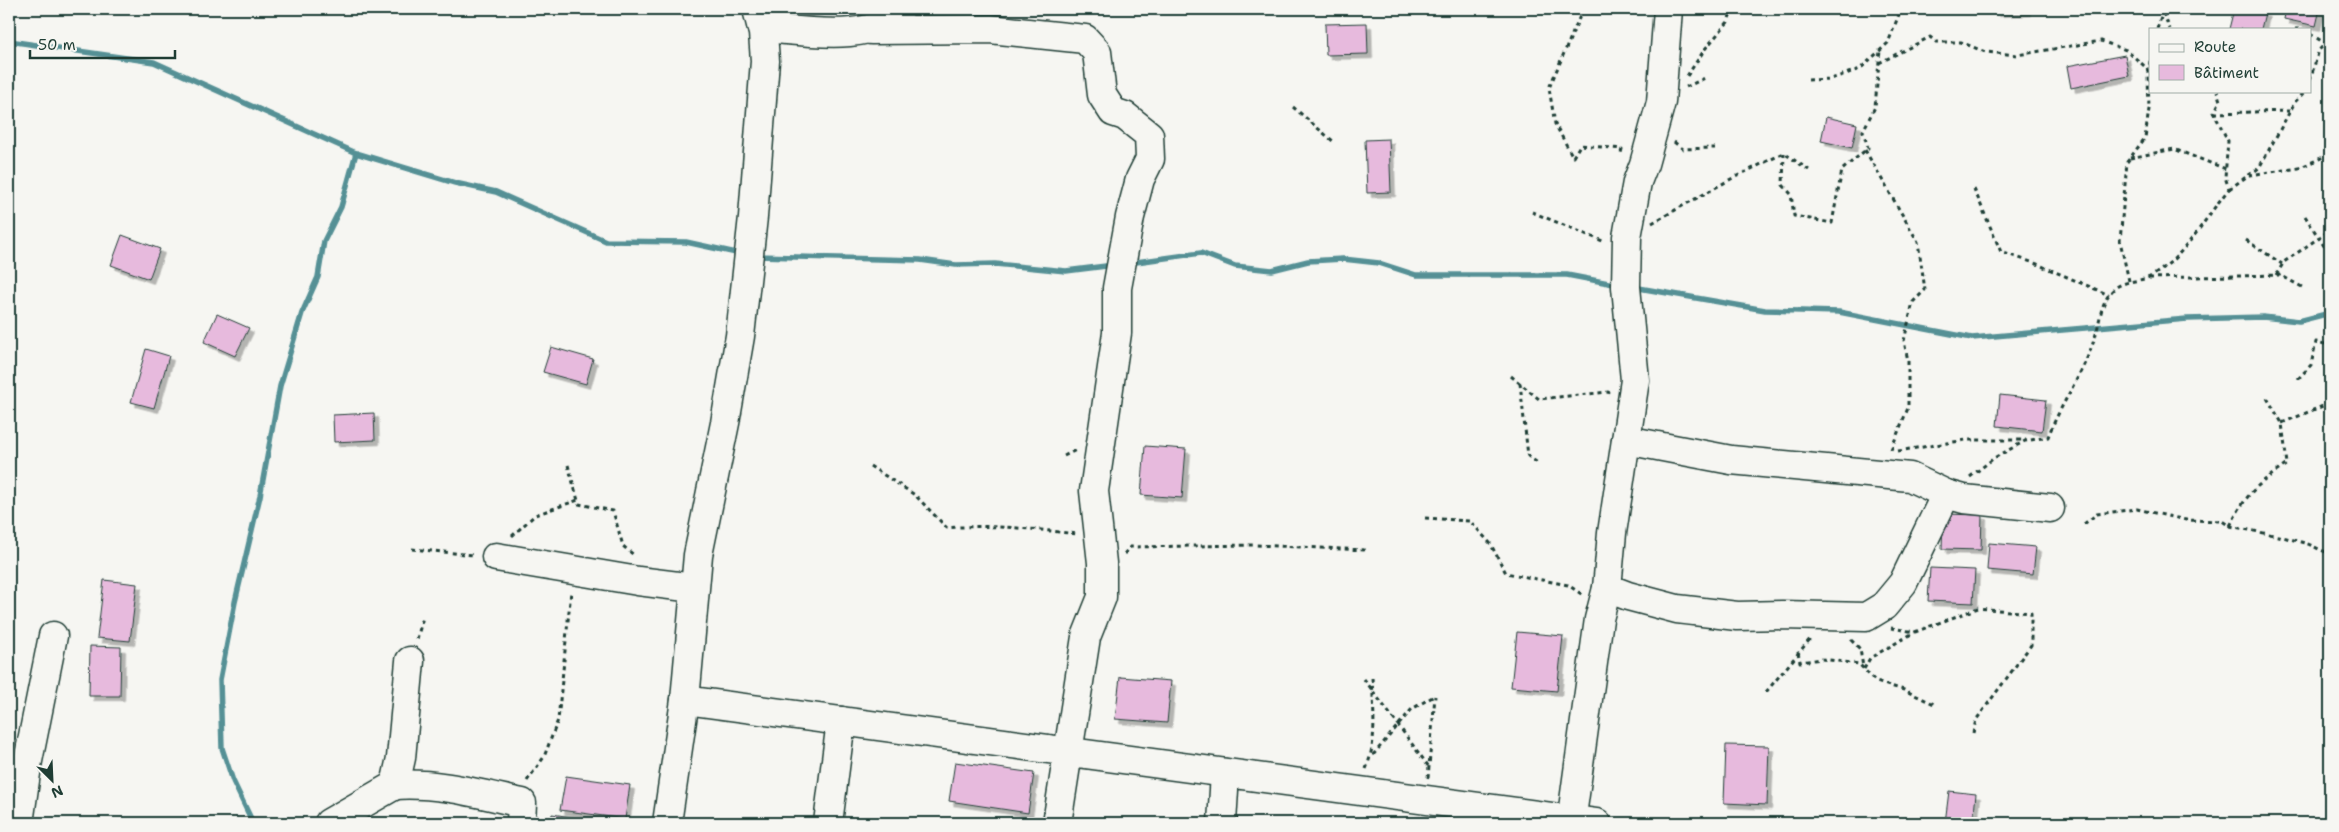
<svg xmlns="http://www.w3.org/2000/svg" width="2339" height="832" viewBox="0 0 2339 832" font-family="'Shantell Sans',sans-serif">
<style>
.lines{fill:none;stroke-linecap:round;stroke-linejoin:round}
.stream{stroke:#549095;stroke-width:5.5}
.building{fill:#e7badd;stroke:#1f3d34;filter:url(#shadow)}
.minor-casing{stroke:#1f3d34;stroke-width:31}
.path{stroke:#1f3d34;stroke-width:3;stroke-dasharray:4 4;stroke-linecap:butt}
.minor{stroke:#f6f6f2;stroke-width:28}
</style>
<defs>
<filter id="shadow"><feDropShadow dx="4.5" dy="4.5" stdDeviation="0" flood-color="#0004"/></filter>
</defs>
<rect width="100%" height="100%" fill="#f6f6f2"/>
<filter id="ink" filterUnits="userSpaceOnUse"><feTurbulence type="fractalNoise" baseFrequency=".02" numOctaves="2"/><feDisplacementMap in="SourceGraphic" scale="10" xChannelSelector="R" yChannelSelector="G"/><feConvolveMatrix kernelMatrix="1 2 1 2 8 2 1 2 1" color-interpolation-filters="sRGB"/></filter>
<g filter="url(#ink)">
<g class="lines">
<!-- stream -->
<g class="stream">
<path d="M9,41L154,62L356,153L455,183L496,192L606,241L686,242L741,254"/>
<path d="M755,256L920,260L956,265L995,264L1066,271L1114,265"/>
<path d="M1129,263L1201,253L1235,266L1272,270L1308,261L1343,259L1379,263L1416,275H1567L1619,285"/>
<path d="M1633,287L1765,310L1839,312L1972,338L2187,319L2263,317L2299,321L2330,313"/>
<path d="M253,823L233,781L222,748L220,680L235,602L260,496L280,386L302,313L318,277L324,241L341,207L356,153"/>
</g>
</g>
<!-- building -->
<g class="building">
<path d="M1995,9H2026V11L1995,12Z"/>
<path d="M2234,9H2248L2265,13L2261,29H2229Z"/>
<path d="M2286,9H2320L2316,26L2284,19Z"/>
<path d="M1367,23L1368,54L1326,55L1325,24Z"/>
<path d="M2125,55L2129,76L2071,88L2067,66Z"/>
<path d="M1826,117L1857,124L1852,148L1821,141Z"/>
<path d="M1389,139L1391,192L1367,193L1365,140Z"/>
<path d="M122,235L160,249L149,279L111,265Z"/>
<path d="M217,314L249,328L235,356L204,342Z"/>
<path d="M551,347L593,359L586,384L543,372Z"/>
<path d="M146,349L169,356L154,408L131,402Z"/>
<path d="M2000,395L2046,400L2042,431L1997,426Z"/>
<path d="M374,413L375,440L334,442L333,415Z"/>
<path d="M1145,446L1186,449L1182,498L1141,495Z"/>
<path d="M1943,514L1982,515L1981,550L1942,549Z"/>
<path d="M1989,543L2036,547L2033,574L1987,570Z"/>
<path d="M1930,568L1975,570L1973,603L1928,601Z"/>
<path d="M104,580L137,584L130,641L97,638Z"/>
<path d="M1517,632L1563,636L1557,691L1511,687Z"/>
<path d="M90,646L121,647L120,696H89Z"/>
<path d="M1120,677L1171,681L1167,723L1115,719Z"/>
<path d="M1726,745L1769,746L1767,805L1724,803Z"/>
<path d="M955,762L1034,773L1028,813L949,801Z"/>
<path d="M566,776L630,785L625,819L560,810Z"/>
<path d="M1949,791L1976,794L1973,823H1945Z"/>
<path d="M552,814L610,823H551Z"/>
</g>
<g class="lines">
<!-- minor casing -->
<g class="minor-casing">
<g id="minor">
<path d="M762,28C799,30 877,45 900,9"/>
<path d="M871,30L990,29L1085,39L1097,52L1102,95L1113,112L1125,116L1149,135L1150,159L1140,179L1130,217L1117,288V333L1094,491L1102,563V597L1086,637L1057,823"/>
<path d="M1626,440L1731,460L1910,477L1946,494L1964,499L2050,508"/>
<path d="M496,557L638,581L694,588"/>
<path d="M1607,588L1628,596L1677,609L1737,616L1782,615L1866,617L1884,606L1903,583L1946,494"/>
<path d="M685,700L1597,823"/>
<path d="M395,785C438,782 480,794 522,803L521,823"/>
<path d="M19,823L27,766L53,636"/>
<path d="M329,823L395,785L401,758L410,661"/>
<path d="M667,823L685,700L698,555L725,423L740,336L753,217L765,61L763,33L757,9"/>
<path d="M828,823L841,721"/>
<path d="M1222,823L1225,773"/>
<path d="M1571,823L1599,619L1607,588L1612,533L1635,380L1626,287L1627,237L1637,182L1644,164L1661,102L1668,9"/>
</g>
</g>
<!-- path -->
<g class="path">
<path d="M1583,9L1549,88L1555,124L1573,157L1580,145L1622,149L1621,153"/>
<path d="M2163,13L2170,29"/>
<path d="M2157,29L2164,9"/>
<path d="M2295,29H2300"/>
<path d="M2310,34L2330,46"/>
<path d="M1879,63L1930,37L1936,42H1961L1985,52L2017,55L2101,41L2126,50L2149,70"/>
<path d="M1687,76L1705,49L1728,22L1732,9"/>
<path d="M1808,80L1831,79L1860,69L1888,43L1901,9"/>
<path d="M2310,80L2319,50L2330,39"/>
<path d="M1686,87L1705,78"/>
<path d="M1293,107L1334,142"/>
<path d="M2214,113L2290,111"/>
<path d="M1674,142L1683,149L1715,148"/>
<path d="M1865,150L1918,242L1925,290L1913,302L1904,341L1908,361V408L1890,452"/>
<path d="M1784,153L1783,185L1791,194L1794,216L1832,223L1842,170L1868,148L1863,131L1875,107L1880,50"/>
<path d="M2130,158L2174,149L2226,169"/>
<path d="M2249,175L2299,168L2330,154"/>
<path d="M1974,189L2001,252L2037,264L2109,295"/>
<path d="M2229,189L2259,168L2295,102L2305,91"/>
<path d="M1532,212L1605,242"/>
<path d="M2305,216L2324,246"/>
<path d="M1652,223L1731,179L1784,153L1809,170"/>
<path d="M2246,240L2282,264"/>
<path d="M2276,275L2284,262L2330,230"/>
<path d="M2149,278L2280,275L2302,287"/>
<path d="M2129,281L2120,241L2127,162L2145,138L2149,109L2148,76L2150,61"/>
<path d="M1511,376L1539,399L1608,392L1610,393"/>
<path d="M2298,379L2311,365L2316,342L2330,345"/>
<path d="M1520,383L1528,456L1539,464"/>
<path d="M2282,423L2330,403"/>
<path d="M1898,451L1966,440H2026"/>
<path d="M1064,456L1076,450"/>
<path d="M568,465L579,504L613,511L623,546L635,556"/>
<path d="M870,466L915,495L947,528C990,524 1034,529 1077,534"/>
<path d="M1970,477L1994,458L2025,441L2048,437C2062,400 2087,369 2097,330C2101,315 2101,303 2112,291C2121,281 2135,282 2147,278C2153,276 2161,270 2166,266C2192,244 2208,214 2229,189L2225,177L2228,141L2214,113L2220,101L2217,91"/>
<path d="M1425,518L1470,521L1490,543L1506,573L1568,585L1583,595"/>
<path d="M2084,524L2097,514L2137,509L2186,520L2222,521L2230,526L2283,537L2308,544L2330,554"/>
<path d="M2230,526C2248,491 2256,486 2287,464L2282,423L2267,398"/>
<path d="M512,536L535,515L578,500"/>
<path d="M412,549L474,555"/>
<path d="M1124,554L1130,547L1256,545L1365,550"/>
<path d="M1891,628L1915,632"/>
<path d="M417,639L423,617"/>
<path d="M1851,640L1860,649L1863,667"/>
<path d="M1798,652L1800,662L1822,659L1859,664L1876,682L1904,690L1934,704"/>
<path d="M1864,669L1870,658L1915,632L1978,608L2031,613V645L1976,720L1973,733"/>
<path d="M1364,679L1429,767"/>
<path d="M1766,692L1811,638"/>
<path d="M1373,755L1412,709L1434,696"/>
<path d="M1366,769C1378,739 1373,707 1372,676"/>
<path d="M1428,778L1435,696"/>
<path d="M527,781L544,757L558,720L571,591"/>
</g>
<!-- minor -->
<use href="#minor" class="minor"/>
</g>
</g>
<!-- margin -->
<rect width="2339" height="832" fill="none" stroke="#f6f6f2" stroke-width="30"/>
<rect x="15" y="15" width="2309" height="802" fill="none" stroke="#1f3d34" stroke-width="2" filter="url(#ink)"/>
<!-- legend -->
<rect x="2149" y="28" width="162" height="65" fill="#f6f6f2" stroke="#a0aca6"/>
<rect x="2159" y="44" width="25" height="8" fill="#f6f6f2" stroke="#a0aca6"/>
<text x="2194" y="52" font-size="15" fill="#1f3d34">Route</text>
<rect x="2159" y="65" width="25" height="15" fill="#e7badd" stroke="#a0aca6"/>
<text x="2194" y="78" font-size="15" fill="#1f3d34">Bâtiment</text>
<!-- north arrow -->
<g transform="translate(52 780) rotate(156)" stroke="#f6f6f2" stroke-width="4" paint-order="stroke">
<path d="M0-4L9 19L0 12L-9 19Z" fill="#1f3d34"/>
<text y="-8" font-size="14" font-weight="bold" text-anchor="middle" fill="#1f3d34">N</text>
</g>
<!-- scale -->
<path d="M30 50v8h145v-8" fill="none" stroke="#1f3d34" stroke-width="2.5"/>
<text x="38" y="50" font-size="15" fill="#1f3d34" stroke="#f6f6f2" stroke-width="4" paint-order="stroke">50 m</text>
</svg>
